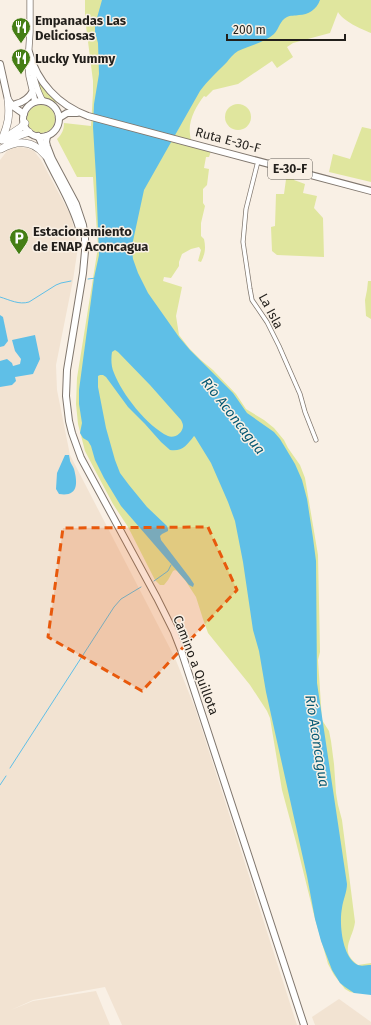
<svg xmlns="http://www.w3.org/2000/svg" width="371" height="1025" viewBox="0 0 371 1025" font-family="'Fira Sans',sans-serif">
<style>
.built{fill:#f2e3d2}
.green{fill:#e0e69e}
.water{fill:#5fbfe7;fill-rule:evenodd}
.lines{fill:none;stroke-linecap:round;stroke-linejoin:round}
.stream{stroke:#5fbfe7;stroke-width:1}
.street-casing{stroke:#80776e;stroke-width:5}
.secondary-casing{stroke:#80776e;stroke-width:7}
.primary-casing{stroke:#80776e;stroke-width:8}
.highway-casing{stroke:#80776e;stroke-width:8}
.street{stroke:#fff;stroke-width:3.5}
.secondary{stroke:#fff;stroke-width:5.5}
.primary{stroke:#fff;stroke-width:6}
.highway{stroke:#fff;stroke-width:7}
.marked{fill:#e8590c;fill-opacity:0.2;stroke:#e8590c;stroke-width:3;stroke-dasharray:8 5;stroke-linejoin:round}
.labels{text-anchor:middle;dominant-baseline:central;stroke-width:3;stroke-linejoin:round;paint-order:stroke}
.shield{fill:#f9f0e5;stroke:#625e58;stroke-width:1}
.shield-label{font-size:12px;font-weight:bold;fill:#221f1b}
.poi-label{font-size:13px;font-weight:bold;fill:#221f1b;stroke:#f9f0e5;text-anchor:start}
.street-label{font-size:13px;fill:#221f1b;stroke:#f9f0e5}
.water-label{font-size:14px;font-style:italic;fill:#065974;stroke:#f9f0e5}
</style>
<rect width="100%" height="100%" fill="#f9f0e5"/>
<!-- built -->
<g class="built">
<path d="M20,147L27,148L34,151L41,160L71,216L78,247L73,280L56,365L57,390L70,455L175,658L195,708L297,1025H122L105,987L33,1000L11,1010L33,1001L96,991L110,1025H0V160L7,151L13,148Z"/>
<path d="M339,999L371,1022V1025H315L312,1017Z"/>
</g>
<!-- green -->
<g class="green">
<path d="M85,0H371V33C361,29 343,21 338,12L330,33L293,43L287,47L293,57L277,68L272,61L238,84L213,90L206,97L204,96C196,106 188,121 190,134C190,139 192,143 194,147L211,151L209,157H206L204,168L209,169L207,185L203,189V203L205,206L201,223V236L204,239C206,248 205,254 201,262L198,261L201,250L199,247L191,249L182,254L179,262V266L171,278L164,277L163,281L182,287L176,316L179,335L189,348L201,360L213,370L236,394L246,409L264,420L274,428L284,440L288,448L300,465L305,478L318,555L320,652L318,660L322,720L329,731L331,741L334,764L336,793L338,805L342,820L355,922C353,939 338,951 358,965L371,963V993H355L350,992L345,989L334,975L328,964L314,915L296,842L282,790L270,718L267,711L250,685L208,633L203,619L196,597L185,580L177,571L175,570L173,571L168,580L164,585H160L155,580L128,527L113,504L97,474L85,451L78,424L76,404L77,378L98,247L93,177H77L57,139C62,134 64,130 64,123L91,126L93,93V81L85,18Z"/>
<path d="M37,79H38L46,90L59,103L54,102L43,97Z"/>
<circle cx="238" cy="117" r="13"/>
<circle cx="41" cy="119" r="14"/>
<path d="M362,127L371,129V182L329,172L333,154L350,159Z"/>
<path d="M287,172L295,175L294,180L305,184L303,193L317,196L314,208L323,218L324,257L277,255L272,251L271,227L275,226L276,194H284Z"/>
<path d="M368,281H371V319L366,316L365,300L367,290Z"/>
</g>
<!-- water -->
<g class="water">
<path d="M102,0H320C317,9 308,15 299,15C295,16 290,15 287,17C280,20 279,29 274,34C265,42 249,46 238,51C233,54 230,58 227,62C217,72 208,80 200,91L144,190L133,241L132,251L133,259L138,273L148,293L179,337L190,350L233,393L247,413L274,432L280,439L295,464L302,480L307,499L313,538L316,561L317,683L347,884C347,892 343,900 342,908C339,923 342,955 356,964C360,967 366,965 371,965V995L354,993L345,987L340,983L332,970L321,941L315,919L307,876L266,692L259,651L253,630L243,562L235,521L228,502L211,463L195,437L194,436C187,445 182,452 170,450L161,442L145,424L128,407L106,377L103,375H100L98,376V387L106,428L115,460L120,473L129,485L147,507L167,526L168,529V531L162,534L160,536L161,540L190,578L194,584L193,587L189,585L185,580L172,565L121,506L104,478L95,460L91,446L88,441L83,438L80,433L82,423L79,404V390L94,278L99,255L96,177L93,127L94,104L99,74L98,43L95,32V25ZM115,350L118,352L150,385L181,420C182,422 183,424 183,426C183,433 174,439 168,436C147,426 122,394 114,373C111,366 111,359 112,352Z"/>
<path d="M0,315L3,317L8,341L4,346L0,347Z"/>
<path d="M35,335L40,359L33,374L15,377L16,381L12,385L0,387V361L7,359L12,363L13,366L20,364L21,359L15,351L12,340Z"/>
<path d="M65,455H69C69,456 70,459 70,461C71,464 73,466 74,469C78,484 78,497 59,494L56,489L57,473Z"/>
</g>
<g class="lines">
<!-- stream -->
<g class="stream">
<path d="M88,279L96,278"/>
<path d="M0,297C10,300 19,305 29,302L56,285L61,283L71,281"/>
<path d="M154,581L168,571L171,565"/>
<path d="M10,768L114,607L121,599L141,587"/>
<path d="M0,785L6,776"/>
</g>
<!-- street casing -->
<g class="street-casing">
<path id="street" d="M258,161L246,209L243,242L250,289L252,300L267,322L279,346L300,394L305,412L316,440"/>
</g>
<!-- secondary casing -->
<g class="secondary-casing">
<g id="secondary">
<path d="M30,0V32L28,62L29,76L35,102"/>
<path d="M30,66C35,78 36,91 43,101"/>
</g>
</g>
<!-- primary casing -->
<g class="primary-casing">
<g id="primary">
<path d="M29,52C37,82 58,105 88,116L371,191"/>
<path d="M0,64L8,100L14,107L24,114"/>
<circle cx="41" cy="119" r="18"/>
<path d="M16,104C24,102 29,98 33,91"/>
<path d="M59,118L67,113H77"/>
<path d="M38,136C42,142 43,149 46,156C57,180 72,202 79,228"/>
<path d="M47,136L46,142L47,146L52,159L76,204L83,225L85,238V251L83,273L67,370L66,396L69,421L72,433L81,458L157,598L174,632L181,650L304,1025"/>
</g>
</g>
<!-- highway casing -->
<g class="highway-casing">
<g id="highway">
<path d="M2,139C8,125 10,116 8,100"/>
<path d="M2,140L20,128L25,123"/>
<path d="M7,143L18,136L29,132"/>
<path d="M1,149C17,140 33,140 45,155"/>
</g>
</g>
<!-- street -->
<use href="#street" class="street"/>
<!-- secondary -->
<use href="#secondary" class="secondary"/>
<!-- primary -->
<use href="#primary" class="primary"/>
<!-- highway -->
<use href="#highway" class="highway"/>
</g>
<!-- marked area -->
<path class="marked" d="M208,527L237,590L142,691L48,637L63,528Z"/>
<!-- icons -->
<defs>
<g id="restaurant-pin" transform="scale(1)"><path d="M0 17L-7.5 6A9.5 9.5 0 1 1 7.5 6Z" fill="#457e15" stroke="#f9f0e5"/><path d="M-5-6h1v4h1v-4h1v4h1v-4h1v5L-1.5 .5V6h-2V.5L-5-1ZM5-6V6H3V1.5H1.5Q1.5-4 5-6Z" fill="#fff"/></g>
<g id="parking-pin" transform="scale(1)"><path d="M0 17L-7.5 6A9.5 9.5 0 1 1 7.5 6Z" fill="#457e15" stroke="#f9f0e5"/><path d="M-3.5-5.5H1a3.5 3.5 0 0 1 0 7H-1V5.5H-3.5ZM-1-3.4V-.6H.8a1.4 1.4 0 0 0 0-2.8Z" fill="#fff"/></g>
</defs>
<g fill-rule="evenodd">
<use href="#restaurant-pin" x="21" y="27"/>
<use href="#restaurant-pin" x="21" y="58"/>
<use href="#parking-pin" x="19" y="238"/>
</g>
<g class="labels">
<!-- shield labels -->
<rect class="shield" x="268" y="159" width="44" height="20" rx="3"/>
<g class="shield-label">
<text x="290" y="169">E-30-F</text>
</g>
<!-- poi labels -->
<g class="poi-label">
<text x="35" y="20">Empanadas Las<tspan x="35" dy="15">Deliciosas</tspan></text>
<text x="35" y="58">Lucky Yummy</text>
<text x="33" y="231">Estacionamiento<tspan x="33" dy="15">de ENAP Aconcagua</tspan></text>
</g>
<!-- street labels -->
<g class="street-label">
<text transform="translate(228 140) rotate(15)">Ruta E-30-F</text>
<text transform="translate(271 311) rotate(62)">La Isla</text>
<text transform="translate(196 665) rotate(69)">Camino a Quillota</text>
</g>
<!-- water labels -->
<g class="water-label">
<text transform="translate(233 416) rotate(52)">Río Aconcagua</text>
<text transform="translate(317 741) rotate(81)">Río Aconcagua</text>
</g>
</g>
<!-- scale -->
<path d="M227 34v6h118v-6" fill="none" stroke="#221f1b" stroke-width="2"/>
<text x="233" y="34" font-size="12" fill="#221f1b" stroke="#f9f0e5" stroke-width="3" paint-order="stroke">200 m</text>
</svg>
